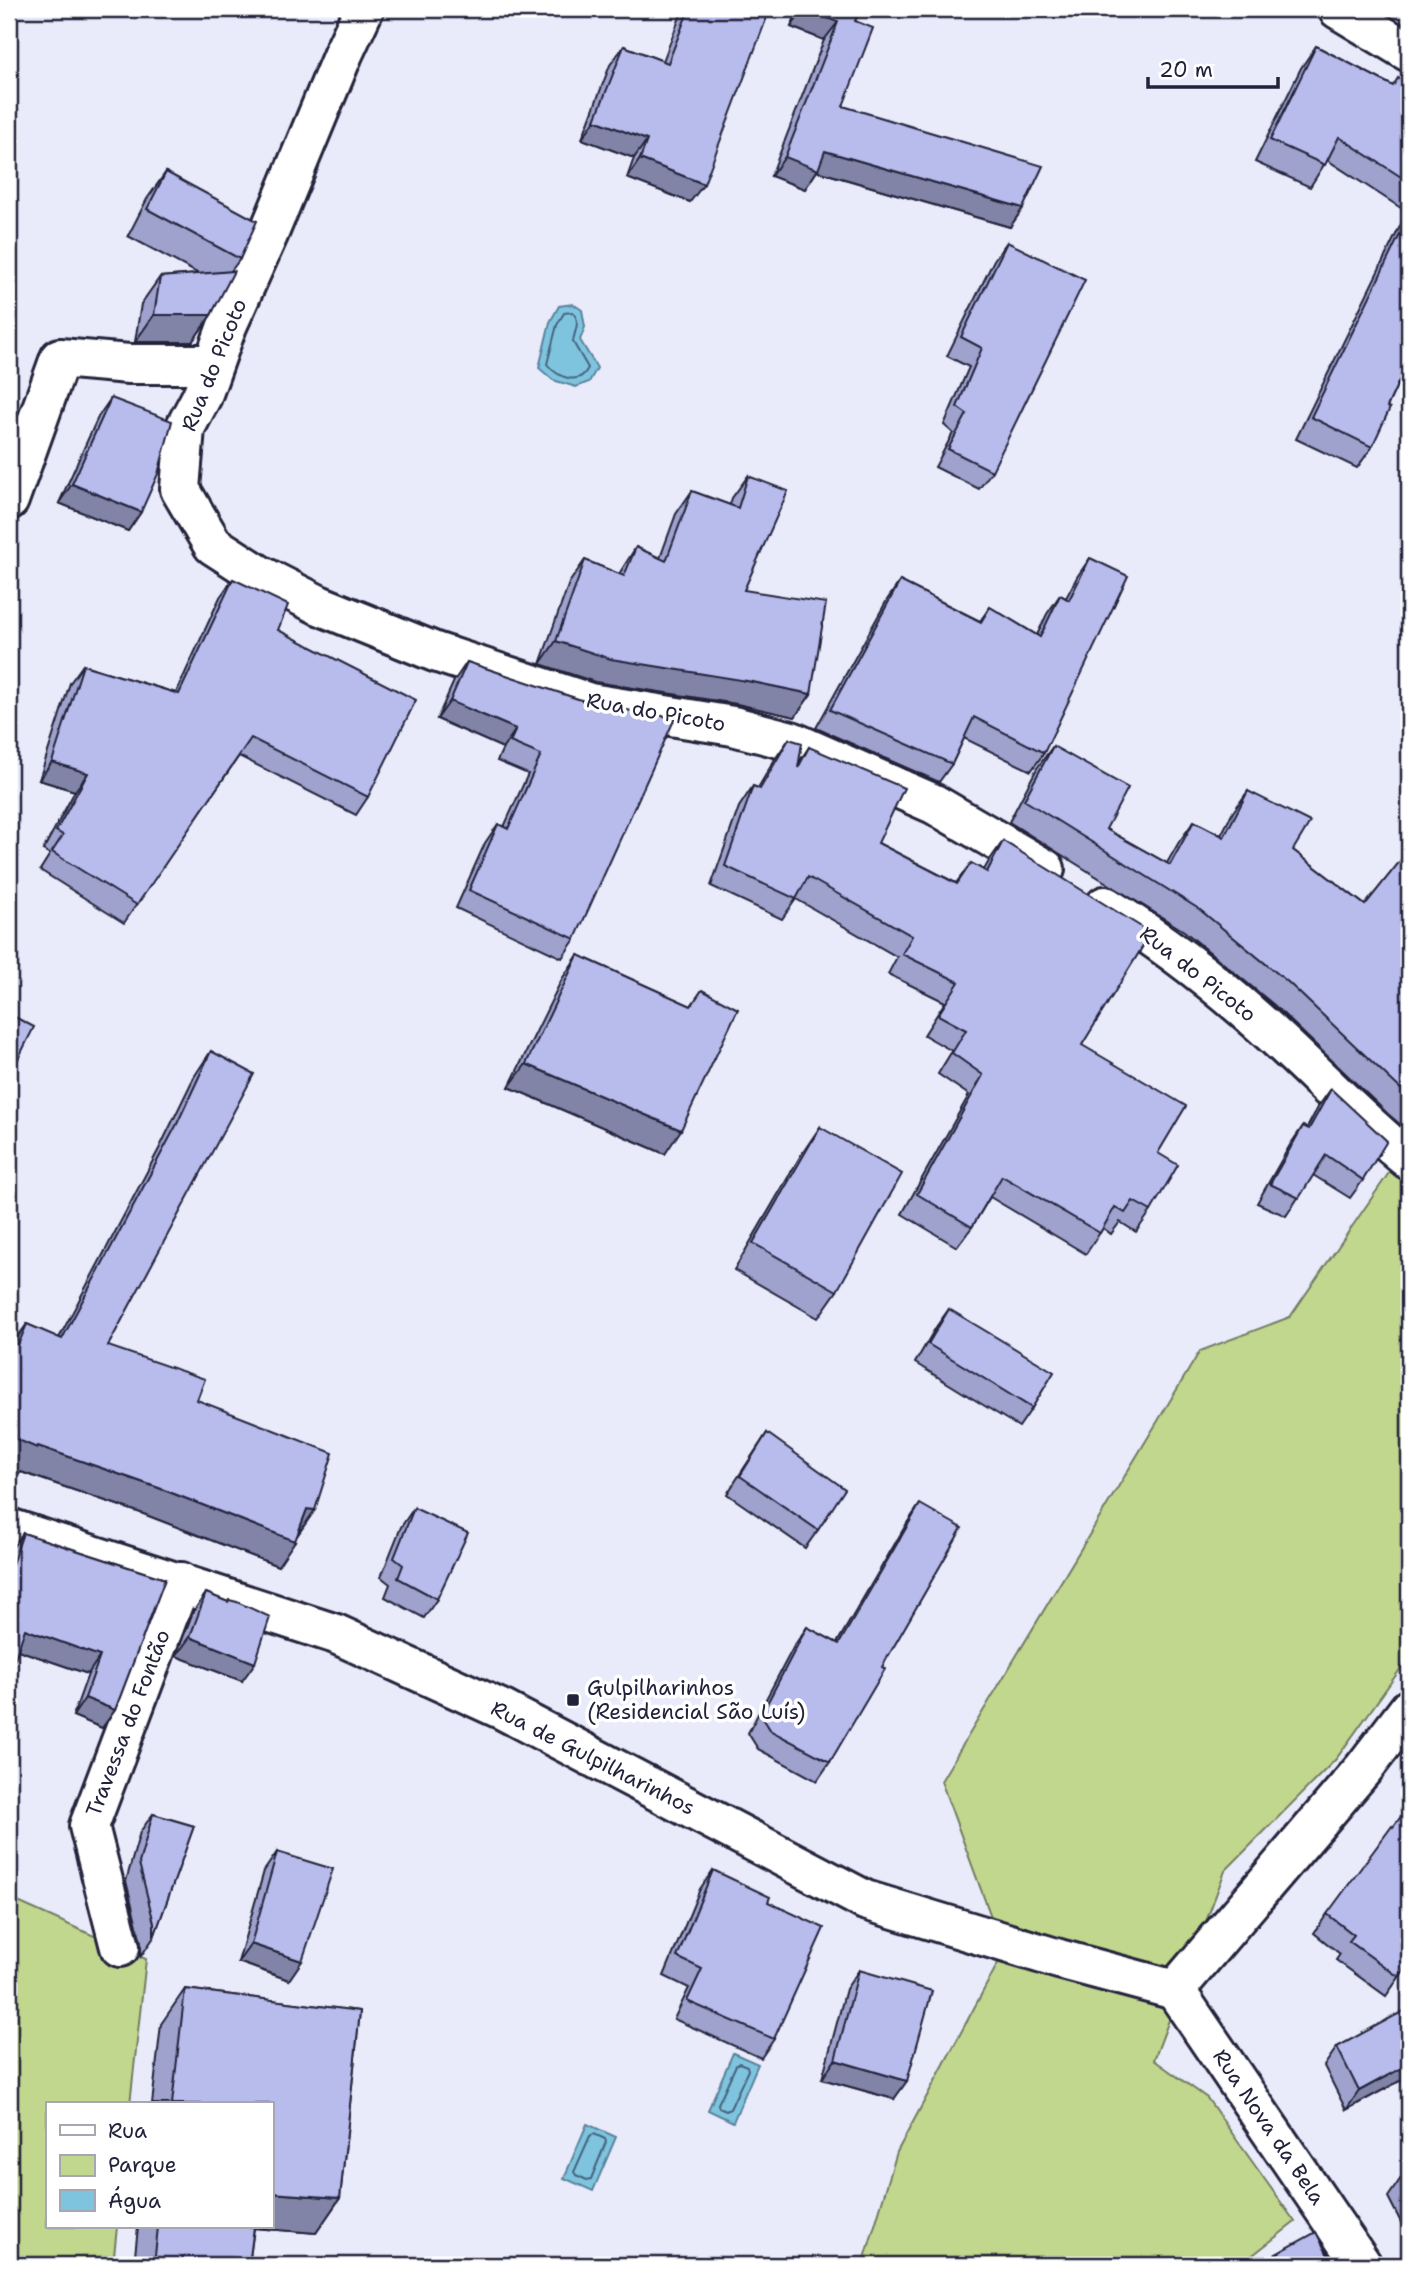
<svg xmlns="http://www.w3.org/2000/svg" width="1418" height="2274" viewBox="0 0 1418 2274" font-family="'Shantell Sans',sans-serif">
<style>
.green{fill:#c1d78d;stroke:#727c64;stroke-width:2}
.water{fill:#7fc4df;stroke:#5a839d;stroke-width:2}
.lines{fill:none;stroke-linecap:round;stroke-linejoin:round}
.shore{stroke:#47637d;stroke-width:2}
.minor-casing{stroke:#22223b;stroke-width:44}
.minor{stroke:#fff;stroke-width:38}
.wall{fill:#9ea2cc;stroke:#22223b;stroke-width:2}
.shaded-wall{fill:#8184a6;stroke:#22223b;stroke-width:2}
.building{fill:#b8bced;stroke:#22223b;stroke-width:2}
.poi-dot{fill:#22223b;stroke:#fff;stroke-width:2.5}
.labels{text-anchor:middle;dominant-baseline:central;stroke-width:7;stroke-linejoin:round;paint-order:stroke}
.street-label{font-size:21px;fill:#22223b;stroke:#fff}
.poi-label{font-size:21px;fill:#22223b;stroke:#fff;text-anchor:start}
</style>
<rect width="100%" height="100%" fill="#eaebfa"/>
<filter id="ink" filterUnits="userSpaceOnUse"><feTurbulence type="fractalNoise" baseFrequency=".0143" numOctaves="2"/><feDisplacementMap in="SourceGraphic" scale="14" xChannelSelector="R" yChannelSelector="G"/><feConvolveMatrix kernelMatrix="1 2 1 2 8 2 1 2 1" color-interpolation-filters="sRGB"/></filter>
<g filter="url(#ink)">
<!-- green -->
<g class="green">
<path d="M1395,1164L1409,1173V1657L1336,1759L1225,1871L1154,2060L1207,2098L1295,2222L1240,2265H863L897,2152L1004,1952L941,1781L1200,1351L1290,1317Z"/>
<path d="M9,1898L146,1959L130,2104H47V2227H117L113,2265H9Z"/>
</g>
<!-- water -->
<g class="water">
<path d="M573,304L582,310L585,327L580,340L597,368L589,382L576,387L553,380L539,368L550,322L559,306Z"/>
<path d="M733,2053L758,2064L733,2122L708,2110Z"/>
<path d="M587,2124L616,2137L593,2191L564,2178Z"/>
</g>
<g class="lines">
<!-- shore -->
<g class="shore">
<path d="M572,312C582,321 574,331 573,342L588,368C579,387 557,377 547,364L557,325L564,313Z"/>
<path d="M739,2063L747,2066L748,2070L730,2109L726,2111L719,2108L718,2104L736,2065Z"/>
<path d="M594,2134L605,2139L606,2142L591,2179L587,2180L576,2175L574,2172L590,2136Z"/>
</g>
<!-- minor casing -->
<g class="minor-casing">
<g id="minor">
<path d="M364,9L343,54L268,235L227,326L202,396L185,428L180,489L213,545L258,574L319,605L435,652L590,703L733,726L791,741L934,804L1045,869"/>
<path d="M1338,9L1409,52"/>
<path d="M9,500L60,358L129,364H213"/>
<path d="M1105,906C1160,940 1211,979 1259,1022C1310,1067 1356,1117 1409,1160"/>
<path d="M9,1528L336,1634L503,1710L865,1900L1059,1959L1175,1990"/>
<path d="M120,1947L89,1826L181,1582"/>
<path d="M1175,1990L1364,1768L1409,1709"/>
<path d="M1175,1990L1362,2265"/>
</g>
</g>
<!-- minor -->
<use href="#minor" class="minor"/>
</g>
<!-- wall -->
<g class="wall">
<path d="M683,9H770L690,202L627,178L634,158L582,139L610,65L624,46L663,61Z"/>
<path d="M798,9H860L855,21L843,106L1023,208L1010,227L817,171L805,189L771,176L824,40L791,27Z"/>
<path d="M1316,46L1393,86L1409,85V359L1387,407L1372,447L1357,468L1296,439L1407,212L1327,160L1310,187L1255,162L1301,68Z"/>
<path d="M166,172L240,259L231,271L211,315L192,342H135L141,304L160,277L199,274L128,236L147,199Z"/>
<path d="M1007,242L992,471L979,489L935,467L953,433L944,425L969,367L947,356L994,260Z"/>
<path d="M111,398L141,512L128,531L59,503L98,417Z"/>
<path d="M748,476L744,590L811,694L795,717L737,704L595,682L540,664L569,583L585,560L619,574L636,547L660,558L676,514L692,491L730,505L732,498Z"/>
<path d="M1090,558L1044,753L1031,771L964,738L952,764L939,782L816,728L887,600L900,581L980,621L990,607L1037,635L1047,614L1060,595L1066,598L1077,577Z"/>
<path d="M233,579L278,630L368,797L356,815L239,756L124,923L40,870L50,854L43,850L75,791L39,780L70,683L83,665L176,693L220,597Z"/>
<path d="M467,662L596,705L575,939L562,958L456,908L485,843L498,824L504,827L528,774L497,761L503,748L437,719L454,681Z"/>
<path d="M789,739L799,762L809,747L878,843L956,883L971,863L984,870L989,861L1003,841L1082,1045L1158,1153L1151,1211L1136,1232L1120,1222L1111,1234L1103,1228L1086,1254L990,1197L972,1227L957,1247L902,1214L969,1095L938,1074L952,1051L924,1035L945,1002L888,974L897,957L796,899L782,919L711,886L739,807L753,786L758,788L775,759Z"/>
<path d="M1053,746L1106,829L1167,863L1179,842L1194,821L1221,835L1233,812L1248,791L1293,850L1365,905L1409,850V1132L1388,1114L1274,1005L1184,931L1009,822L1037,768Z"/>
<path d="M578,955L691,1006L702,990L665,1154L509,1087L562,979Z"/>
<path d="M211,1051L108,1346L197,1400L298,1533L278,1566L141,1513L21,1472L19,1474L9,1469V1342L13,1343L27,1324L59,1338L159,1149L194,1077Z"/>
<path d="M1331,1089L1363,1180L1350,1198L1313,1175L1286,1216L1257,1203L1290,1145L1303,1126L1307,1128L1318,1107Z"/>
<path d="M820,1127L837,1291L818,1318L734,1270L801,1155Z"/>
<path d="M949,1309L1032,1408L1019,1427L915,1363L936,1327Z"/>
<path d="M767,1433L818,1530L805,1548L727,1494Z"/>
<path d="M920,1504L882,1667L830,1762L817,1781L758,1749L748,1733L794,1646L807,1627L837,1643L907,1523Z"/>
<path d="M414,1508L437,1599L424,1618L385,1597L390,1584L381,1577L401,1527Z"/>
<path d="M23,1533L165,1579L115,1710L102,1728L73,1716L88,1674L18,1650L9,1676V1556L10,1551Z"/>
<path d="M206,1593L228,1602L242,1681L176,1656L193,1612Z"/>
<path d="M153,1814L194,1826L154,1937L141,1956V1942L126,1881L140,1832Z"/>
<path d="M277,1852L289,1980L238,1962L264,1871Z"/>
<path d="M713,1870L768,1902L774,2039L761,2058L674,2019L689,1988L664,1976L700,1889Z"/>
<path d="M1327,1914L1409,1963L1386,1996L1336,1960L1340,1954L1314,1933Z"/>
<path d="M859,1970L894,2099L822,2079L846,1989Z"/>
<path d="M185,1989L360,2011L340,2198L316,2233L254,2228L249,2265H134L138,2227H271V2104H152L161,2024Z"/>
<path d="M1337,2047L1409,2076L1346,2110L1324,2066Z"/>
<path d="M1409,2174V2238L1388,2197L1401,2178Z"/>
</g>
<!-- shaded-wall -->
<g class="shaded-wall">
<path d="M804,9L838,22L824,40L791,27Z"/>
<path d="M595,120L647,140L634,158L582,139Z"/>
<path d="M825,151L1023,208L1010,227L817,171L805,189L771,176L785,157Z"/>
<path d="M640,159L704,184L690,202L627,178Z"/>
<path d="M154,315H211L192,342H135Z"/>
<path d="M72,484L141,512L128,531L59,503Z"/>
<path d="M556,641L753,682L811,694L795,717L737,704L595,682L540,664Z"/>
<path d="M450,701L516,729L503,748L437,719Z"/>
<path d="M52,762L88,773L75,791L39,780Z"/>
<path d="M526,1064L681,1130L665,1154L509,1087Z"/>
<path d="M9,1436L159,1488L295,1541L278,1566L141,1513L21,1472L19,1474L9,1469Z"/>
<path d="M307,1509L315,1510L297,1536Z"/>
<path d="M25,1629L100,1656L88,1674L12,1648Z"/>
<path d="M190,1637L255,1663L242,1681L176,1656Z"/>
<path d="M85,1698L115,1710L102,1728L73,1716Z"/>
<path d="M251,1944L302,1961L289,1980L238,1962Z"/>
<path d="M835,2060L907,2081L894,2099L822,2079Z"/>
<path d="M1409,2064V2076L1346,2110L1359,2091Z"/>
<path d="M271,2193L340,2198L316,2233L239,2227H271Z"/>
</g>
<!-- building -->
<g class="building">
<path d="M689,9H770L704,184L640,159L647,140L595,120L624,46L668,63Z"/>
<path d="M805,9H860L855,21L873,28L843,106L1043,166L1023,208L825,151L818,170L785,157L838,22Z"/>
<path d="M1316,46L1393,86L1398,78L1409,85V182L1339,137L1325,165L1270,140Z"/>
<path d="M166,172L257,221L240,259L147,209Z"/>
<path d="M1409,216V359L1387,407L1390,408L1372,447L1311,417Z"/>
<path d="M1007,242L1085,280L992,471L948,449L967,414L957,407L982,348L961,337Z"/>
<path d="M234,271L211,315H154L160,277Z"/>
<path d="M111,398L172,421L158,474L141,512L72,484Z"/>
<path d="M748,476L788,491L744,590L826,603L811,694L753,682L611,659L556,641L585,560L624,576L636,547L666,561L692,491L738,508Z"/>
<path d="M1090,558L1128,576L1044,753L974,717L952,764L830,710L900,581L981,622L990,607L1040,637L1060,595L1069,600Z"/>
<path d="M233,579L288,605L278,630L416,700L368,797L251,738L137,905L52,852L63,835L56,831L88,773L52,762L83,665L179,694Z"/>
<path d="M467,662L596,705L675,718L575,939L469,890L498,824L508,829L541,755L510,742L516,729L450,701Z"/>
<path d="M789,739L802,743L798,768L809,747L904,788L878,843L957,884L971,863L987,872L1003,841L1151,933L1082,1045L1186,1106L1158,1153L1178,1165L1151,1211L1133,1201L1125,1213L1115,1207L1100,1233L1002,1176L972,1227L917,1194L983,1075L952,1053L966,1030L938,1015L959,982L902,954L912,936L808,877L796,899L725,866L753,786L760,789Z"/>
<path d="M1053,746L1128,788L1106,829L1170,865L1194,821L1224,837L1248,791L1310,822L1293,850L1365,905L1409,850V1097L1289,983L1199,909L1024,800Z"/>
<path d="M578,955L691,1006L702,990L738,1009L681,1130L526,1064Z"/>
<path d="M9,1014L34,1027L9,1077Z"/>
<path d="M211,1051L254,1074L108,1346L205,1379L197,1400L333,1453L315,1510L307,1509L295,1541L159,1488L38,1446L37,1448L9,1436V1342L18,1345L27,1324L62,1339L177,1124Z"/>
<path d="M1331,1089L1387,1141L1363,1180L1326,1155L1299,1198L1270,1184L1303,1126L1309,1129Z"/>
<path d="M820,1127L902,1174L837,1291L753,1243Z"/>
<path d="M949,1309L1054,1372L1032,1408L928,1344Z"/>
<path d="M767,1433L845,1489L818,1530L740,1476Z"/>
<path d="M920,1504L962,1528L882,1667L885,1669L830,1762L771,1731L761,1715L807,1627L839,1644Z"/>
<path d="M414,1508L468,1533L437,1599L398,1578L403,1565L394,1558Z"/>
<path d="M23,1533L165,1579L115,1710L85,1698L100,1656L25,1629L9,1676V1573Z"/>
<path d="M206,1593L228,1602L229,1600L237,1602L270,1617L255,1663L190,1637Z"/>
<path d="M1409,1806V1962L1399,1977L1349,1941L1354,1935L1327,1914L1392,1826L1393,1827Z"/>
<path d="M153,1814L194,1826L154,1937V1923L139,1863Z"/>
<path d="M277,1852L333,1869L302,1961L251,1944Z"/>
<path d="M713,1870L770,1897L768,1902L824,1928L774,2039L687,2001L702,1969L677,1957Z"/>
<path d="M859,1970L932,1991L907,2081L835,2060Z"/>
<path d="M185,1989L360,2011L340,2198L271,2193V2104H172Z"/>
<path d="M1409,2008V2064L1359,2091L1337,2047Z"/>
<path d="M1409,2174V2193L1401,2178Z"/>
<path d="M158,2227H254L249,2265H154Z"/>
<path d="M1316,2232L1333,2265H1256Z"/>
</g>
</g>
<!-- markers -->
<rect class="poi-dot" x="566" y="1693" width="14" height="14" rx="3.5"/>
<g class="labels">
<!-- street labels -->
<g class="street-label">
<text transform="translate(214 365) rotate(-68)">Rua do Picoto</text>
<text transform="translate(656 712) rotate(10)">Rua do Picoto</text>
<text transform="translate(1198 974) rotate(38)">Rua do Picoto</text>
<text transform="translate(128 1723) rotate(-69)">Travessa do Fontão</text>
<text transform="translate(593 1758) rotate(27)">Rua de Gulpilharinhos</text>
<text transform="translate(1269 2127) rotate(56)">Rua Nova da Bela</text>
</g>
<!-- poi labels -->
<g class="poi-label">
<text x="587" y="1688">Gulpilharinhos<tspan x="587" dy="24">(Residencial São Luís)</tspan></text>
</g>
</g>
<!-- margin -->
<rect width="1418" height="2274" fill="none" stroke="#fff" stroke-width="35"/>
<rect x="18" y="18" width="1383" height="2239" fill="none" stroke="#22223b" stroke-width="2.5" filter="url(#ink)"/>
<!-- legend -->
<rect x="46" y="2102" width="228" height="126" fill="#ffffff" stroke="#a7a7b1" stroke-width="2"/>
<rect x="60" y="2125" width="35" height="10" fill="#ffffff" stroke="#a7a7b1" stroke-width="2"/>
<text x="108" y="2138" font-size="21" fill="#22223b">Rua</text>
<rect x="60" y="2155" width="35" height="21" fill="#c1d78d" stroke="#a7a7b1" stroke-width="2"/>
<text x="108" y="2172" font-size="21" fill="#22223b">Parque</text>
<rect x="60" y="2190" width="35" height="21" fill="#7fc4df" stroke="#a7a7b1" stroke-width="2"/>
<text x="108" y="2208" font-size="21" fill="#22223b">Água</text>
<!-- scale -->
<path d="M1148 77v10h130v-10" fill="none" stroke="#22223b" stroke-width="3.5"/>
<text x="1159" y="77" font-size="21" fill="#22223b" stroke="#ffffff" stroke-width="5" paint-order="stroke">20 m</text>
</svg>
